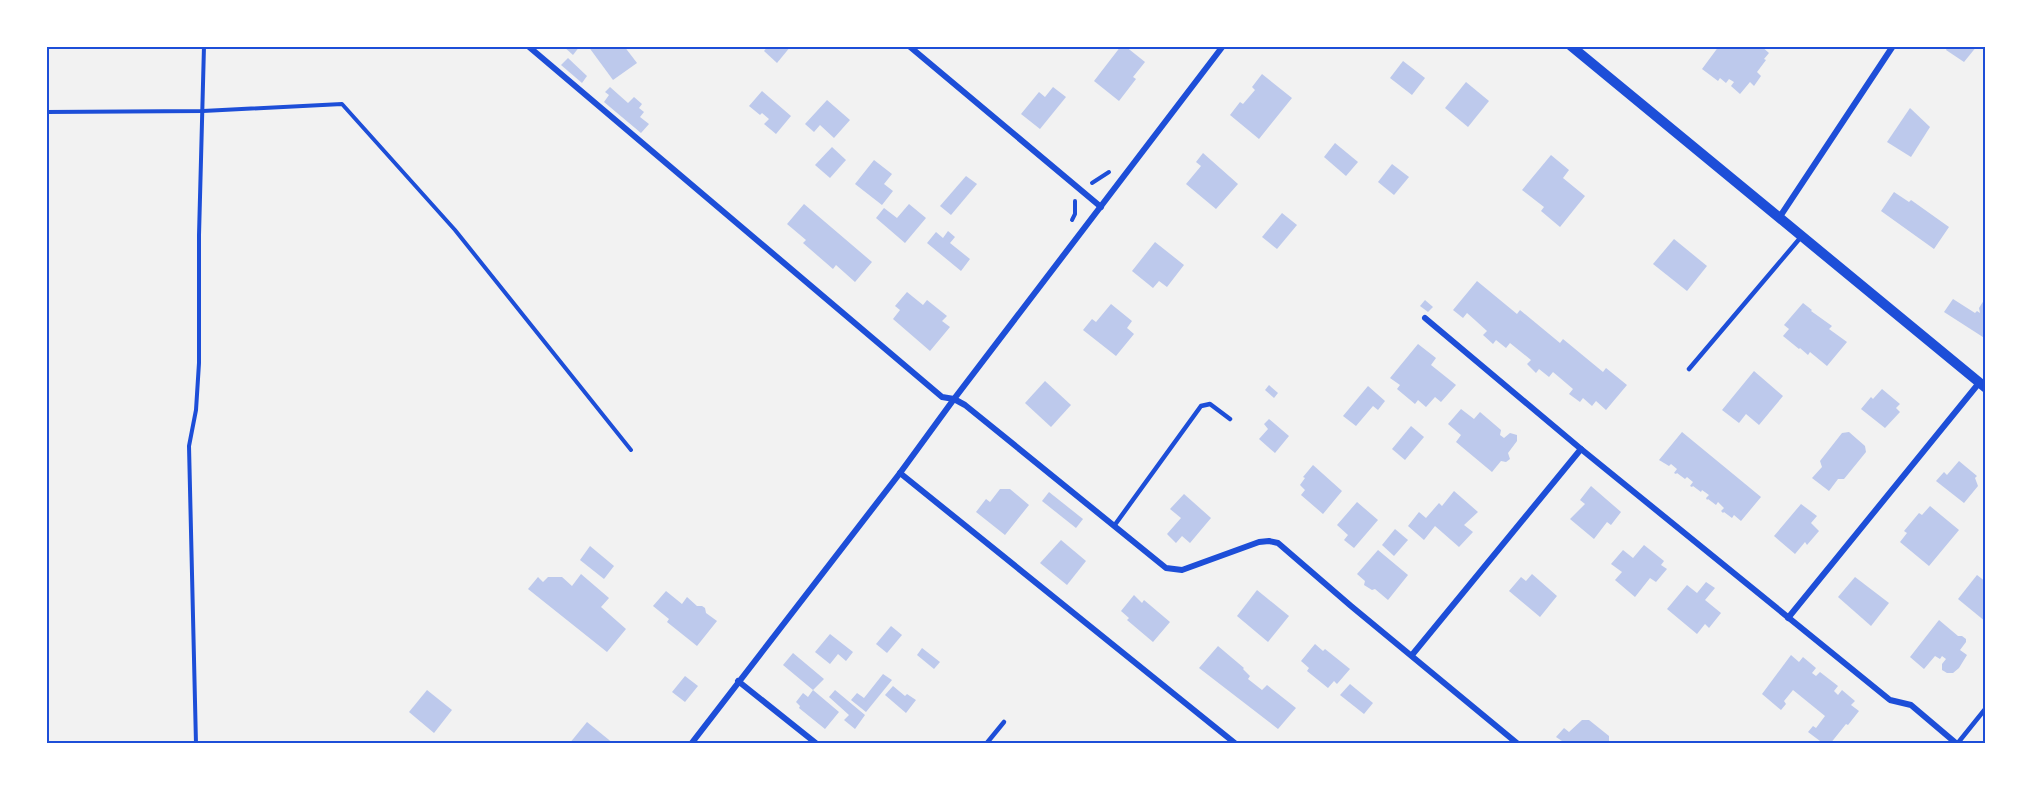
<svg xmlns="http://www.w3.org/2000/svg" width="2032" height="790" viewBox="0 0 2032 790" font-family="Quicksand,sans-serif">
<style>
.building{fill:#bdc9ec}
.lines{fill:none;stroke-linecap:round;stroke-linejoin:round}
.path{stroke:#1d4ed8;stroke-width:4}
.service{stroke:#1d4ed8;stroke-width:4.5}
.minor{stroke:#1d4ed8;stroke-width:6}
.tertiary{stroke:#1d4ed8;stroke-width:10}
.neatline{fill:none;stroke:#1d4ed8;stroke-width:2}
</style>
<rect width="100%" height="100%" fill="#f2f2f2"/>
<!-- building -->
<g class="building">
<path d="M563,46H580L573,55Z"/>
<path d="M588,46H624L637,63L613,80Z"/>
<path d="M768,46H791L777,63L764,51Z"/>
<path d="M1121,46H1125L1145,62L1133,77L1136,79L1119,101L1094,81Z"/>
<path d="M1719,46L1726,49L1728,46H1761L1769,53L1764,59L1766,60L1757,72L1761,76L1754,86L1750,82L1740,94L1731,86L1734,82L1729,79L1726,83L1720,78L1718,81L1702,69Z"/>
<path d="M1948,46H1977L1964,62L1946,50Z"/>
<path d="M568,58L587,76L582,83L561,65Z"/>
<path d="M1403,61L1425,78L1412,95L1390,78Z"/>
<path d="M1262,74L1292,98L1259,139L1230,115L1240,102L1243,104L1255,90L1252,87Z"/>
<path d="M1466,82L1489,101L1468,127L1445,108Z"/>
<path d="M610,87L628,103L634,97L642,104L639,108L644,112L640,117L649,124L641,133L604,102L609,95L605,92Z"/>
<path d="M1053,87L1066,97L1040,129L1021,114L1039,92L1045,97Z"/>
<path d="M762,91L791,116L776,134L764,124L769,119L762,113L760,115L749,106Z"/>
<path d="M827,100L850,120L834,138L820,125L814,132L805,124Z"/>
<path d="M1910,108L1930,127L1911,157L1887,142Z"/>
<path d="M1335,143L1358,162L1346,176L1324,157Z"/>
<path d="M832,147L846,160L830,178L815,165Z"/>
<path d="M1203,153L1238,184L1216,209L1186,184L1201,166L1196,162Z"/>
<path d="M1551,155L1569,170L1563,178L1585,196L1560,227L1541,211L1544,207L1522,190Z"/>
<path d="M874,160L892,174L884,184L893,191L882,205L855,184Z"/>
<path d="M1392,164L1409,177L1394,195L1378,182Z"/>
<path d="M966,176L977,184L951,215L940,206Z"/>
<path d="M1894,192L1909,202L1911,200L1949,227L1934,249L1881,211Z"/>
<path d="M804,204L872,262L855,282L836,265L833,269L803,243L806,240L787,224Z"/>
<path d="M909,204L926,218L905,243L876,218L884,208L897,218Z"/>
<path d="M1282,213L1297,225L1277,249L1262,237Z"/>
<path d="M948,231L955,237L950,243L970,259L961,271L927,243L936,232L943,238Z"/>
<path d="M1674,239L1707,266L1687,291L1653,264Z"/>
<path d="M1155,242L1184,265L1167,287L1159,281L1153,288L1132,271Z"/>
<path d="M1477,281L1517,314L1520,310L1560,343L1563,339L1603,372L1606,368L1627,385L1606,410L1596,401L1592,406L1583,398L1580,402L1569,394L1573,389L1553,372L1549,377L1539,369L1536,373L1527,364L1531,360L1510,343L1506,348L1496,340L1493,344L1483,335L1487,331L1476,321L1467,313L1463,318L1453,310Z"/>
<path d="M907,292L923,305L927,300L947,316L942,321L950,327L930,351L893,319L900,310L895,306Z"/>
<path d="M1986,297V339L1944,312L1953,299L1975,313L1977,311L1980,313L1979,308Z"/>
<path d="M1425,300L1433,307L1428,312L1420,306Z"/>
<path d="M1803,303L1812,310L1811,311L1832,326L1829,329L1847,342L1827,366L1810,352L1808,355L1800,348L1799,349L1783,336L1789,329L1784,325Z"/>
<path d="M1111,304L1132,321L1127,328L1134,334L1116,356L1083,330L1092,319L1096,322Z"/>
<path d="M1418,344L1436,358L1431,365L1456,385L1441,402L1435,397L1426,407L1418,400L1415,404L1397,389L1400,385L1390,378Z"/>
<path d="M1754,371L1783,396L1759,425L1746,414L1739,423L1722,410Z"/>
<path d="M1045,381L1071,405L1051,427L1025,403Z"/>
<path d="M1269,385L1278,393L1274,398L1265,390Z"/>
<path d="M1368,386L1385,401L1378,410L1373,406L1356,426L1343,416Z"/>
<path d="M1882,389L1900,404L1896,408L1900,412L1885,428L1861,409L1871,397L1873,399Z"/>
<path d="M1461,409L1474,419L1480,412L1501,430L1500,435L1504,438L1510,433L1517,435V441L1508,453L1510,459L1506,462L1501,461L1492,472L1456,442L1461,435L1448,424Z"/>
<path d="M1269,419L1289,436L1275,453L1259,439L1268,429L1264,424Z"/>
<path d="M1411,426L1424,437L1405,460L1392,449Z"/>
<path d="M1682,432L1761,497L1741,521L1734,515L1732,518L1724,512L1723,513L1721,511L1724,508L1718,502L1716,505L1708,499L1707,500L1706,498L1709,495L1702,490L1701,492L1693,486L1692,487L1690,486L1693,482L1687,477L1685,479L1677,473L1676,474L1674,473L1677,469L1671,464L1669,466L1659,460Z"/>
<path d="M1849,432L1865,446L1866,452L1844,479H1838L1829,491L1812,478L1822,467L1820,461L1842,433Z"/>
<path d="M1959,461L1977,476L1975,478L1978,486L1964,503L1936,481L1944,472L1947,475Z"/>
<path d="M1313,465L1342,491L1323,514L1301,495L1305,490L1300,485L1305,478L1303,477Z"/>
<path d="M1591,486L1621,512L1611,525L1607,522L1594,539L1570,519L1585,504L1580,500Z"/>
<path d="M1000,489H1010L1029,505L1005,535L976,512L986,499L990,502Z"/>
<path d="M1454,491L1478,512L1464,525L1473,532L1459,547L1435,526L1424,540L1408,526L1419,512L1426,518L1439,503L1442,506Z"/>
<path d="M1049,492L1083,519L1076,528L1042,501Z"/>
<path d="M1184,494L1211,518L1190,543L1182,536L1176,543L1167,534L1181,518L1170,509Z"/>
<path d="M1357,502L1378,520L1354,548L1344,540L1348,535L1337,525Z"/>
<path d="M1801,504L1817,516L1811,523L1819,531L1807,545L1805,542L1795,554L1774,536Z"/>
<path d="M1930,506L1959,530L1929,566L1900,542L1907,533L1904,531L1919,513L1922,515Z"/>
<path d="M1395,529L1408,540L1394,556L1382,545Z"/>
<path d="M1061,540L1086,561L1067,585L1040,563Z"/>
<path d="M1644,545L1664,561L1661,565L1667,569L1656,582L1650,578L1635,597L1615,580L1622,572L1611,564L1623,550L1633,558Z"/>
<path d="M590,546L614,566L604,579L580,560Z"/>
<path d="M1378,550L1408,575L1388,600L1375,589L1372,590L1364,585L1365,581L1357,574Z"/>
<path d="M581,574L609,598L601,607L626,629L607,652L528,589L538,577L543,582L548,577H562L572,586Z"/>
<path d="M1532,574L1557,596L1540,617L1509,591L1521,577L1526,581Z"/>
<path d="M1977,575L1986,582V622L1958,599Z"/>
<path d="M1855,577L1889,603L1871,626L1838,597Z"/>
<path d="M1706,582L1715,588L1705,600L1721,613L1709,628L1705,624L1697,634L1667,609L1687,585L1697,593Z"/>
<path d="M1257,590L1289,616L1268,642L1237,616Z"/>
<path d="M666,591L682,604L687,597L697,606H702L705,608L706,613L717,621L697,646L667,622L669,619L653,606Z"/>
<path d="M1134,595L1142,603L1144,600L1170,622L1153,642L1127,620L1129,618L1121,611Z"/>
<path d="M1939,620L1958,636H1962L1966,639V642L1960,650L1967,655L1959,668L1953,673H1947L1942,670V664L1946,659L1942,656L1940,659L1935,656L1924,669L1910,657Z"/>
<path d="M891,626L902,635L887,653L876,644Z"/>
<path d="M830,634L853,652L846,661L838,654L830,664L815,652Z"/>
<path d="M1315,644L1323,651L1325,649L1350,669L1337,684L1334,681L1328,688L1307,671L1309,668L1301,661Z"/>
<path d="M1218,646L1244,668L1243,669L1250,676L1248,679L1262,690L1267,685L1296,708L1278,729L1199,668Z"/>
<path d="M922,648L940,662L934,669L917,655Z"/>
<path d="M793,653L824,679L813,690L839,712L825,729L799,708L800,706L796,702L803,693L808,697L813,690L783,665Z"/>
<path d="M1791,655L1799,662L1803,657L1816,668L1812,673L1816,676L1820,672L1838,686L1834,691L1838,695L1842,690L1855,701L1851,705L1859,711L1848,725L1846,724L1830,744H1824L1808,732L1813,726L1816,728L1825,716L1793,690L1784,701L1786,704L1781,710L1762,694Z"/>
<path d="M883,674L892,680L866,712L851,700L857,693L864,698Z"/>
<path d="M685,676L698,686L685,702L672,692Z"/>
<path d="M1350,684L1373,703L1364,714L1340,695Z"/>
<path d="M893,686L905,696L907,694L916,700L906,713L885,695Z"/>
<path d="M427,690L452,710L434,733L409,712Z"/>
<path d="M835,690L865,715L855,729L844,720L849,715L829,697Z"/>
<path d="M1582,720H1589L1609,736V744H1560L1562,741L1556,737L1564,728L1569,732Z"/>
<path d="M587,722L614,744H569Z"/>
</g>
<g class="lines">
<!-- path -->
<g class="path">
<path d="M46,112L203,111L342,104L455,230L631,450"/>
<path d="M1092,183L1109,172"/>
<path d="M1072,220L1075,214V201"/>
<path d="M196,744L189,446L196,410L199,363V235L204,46"/>
</g>
<!-- service -->
<g class="service">
<path d="M1689,369L1801,237"/>
<path d="M1114,526L1201,406L1210,404L1230,419"/>
<path d="M986,744L1004,722"/>
<path d="M1957,744L1986,708"/>
</g>
<!-- minor -->
<g class="minor">
<path d="M528,46L942,397L954,399L965,405L1166,568L1182,570L1259,542L1269,541L1278,543L1351,606L1518,744"/>
<path d="M909,46L1101,207"/>
<path d="M1779,218L1893,46"/>
<path d="M1425,318L1581,449L1890,700L1911,705L1957,744"/>
<path d="M900,473L1236,744"/>
<path d="M1788,618L1979,383"/>
<path d="M1412,655L1581,449"/>
<path d="M738,681L817,744"/>
<path d="M691,744L900,473L954,399L1223,46"/>
</g>
<!-- tertiary -->
<path class="tertiary" d="M1571,46L1986,388"/>
</g>
<!-- border -->
<rect width="2032" height="790" fill="none" stroke="#ffffff" stroke-width="96"/>
<rect x="48" y="48" width="1936" height="694" class="neatline"/>
</svg>
